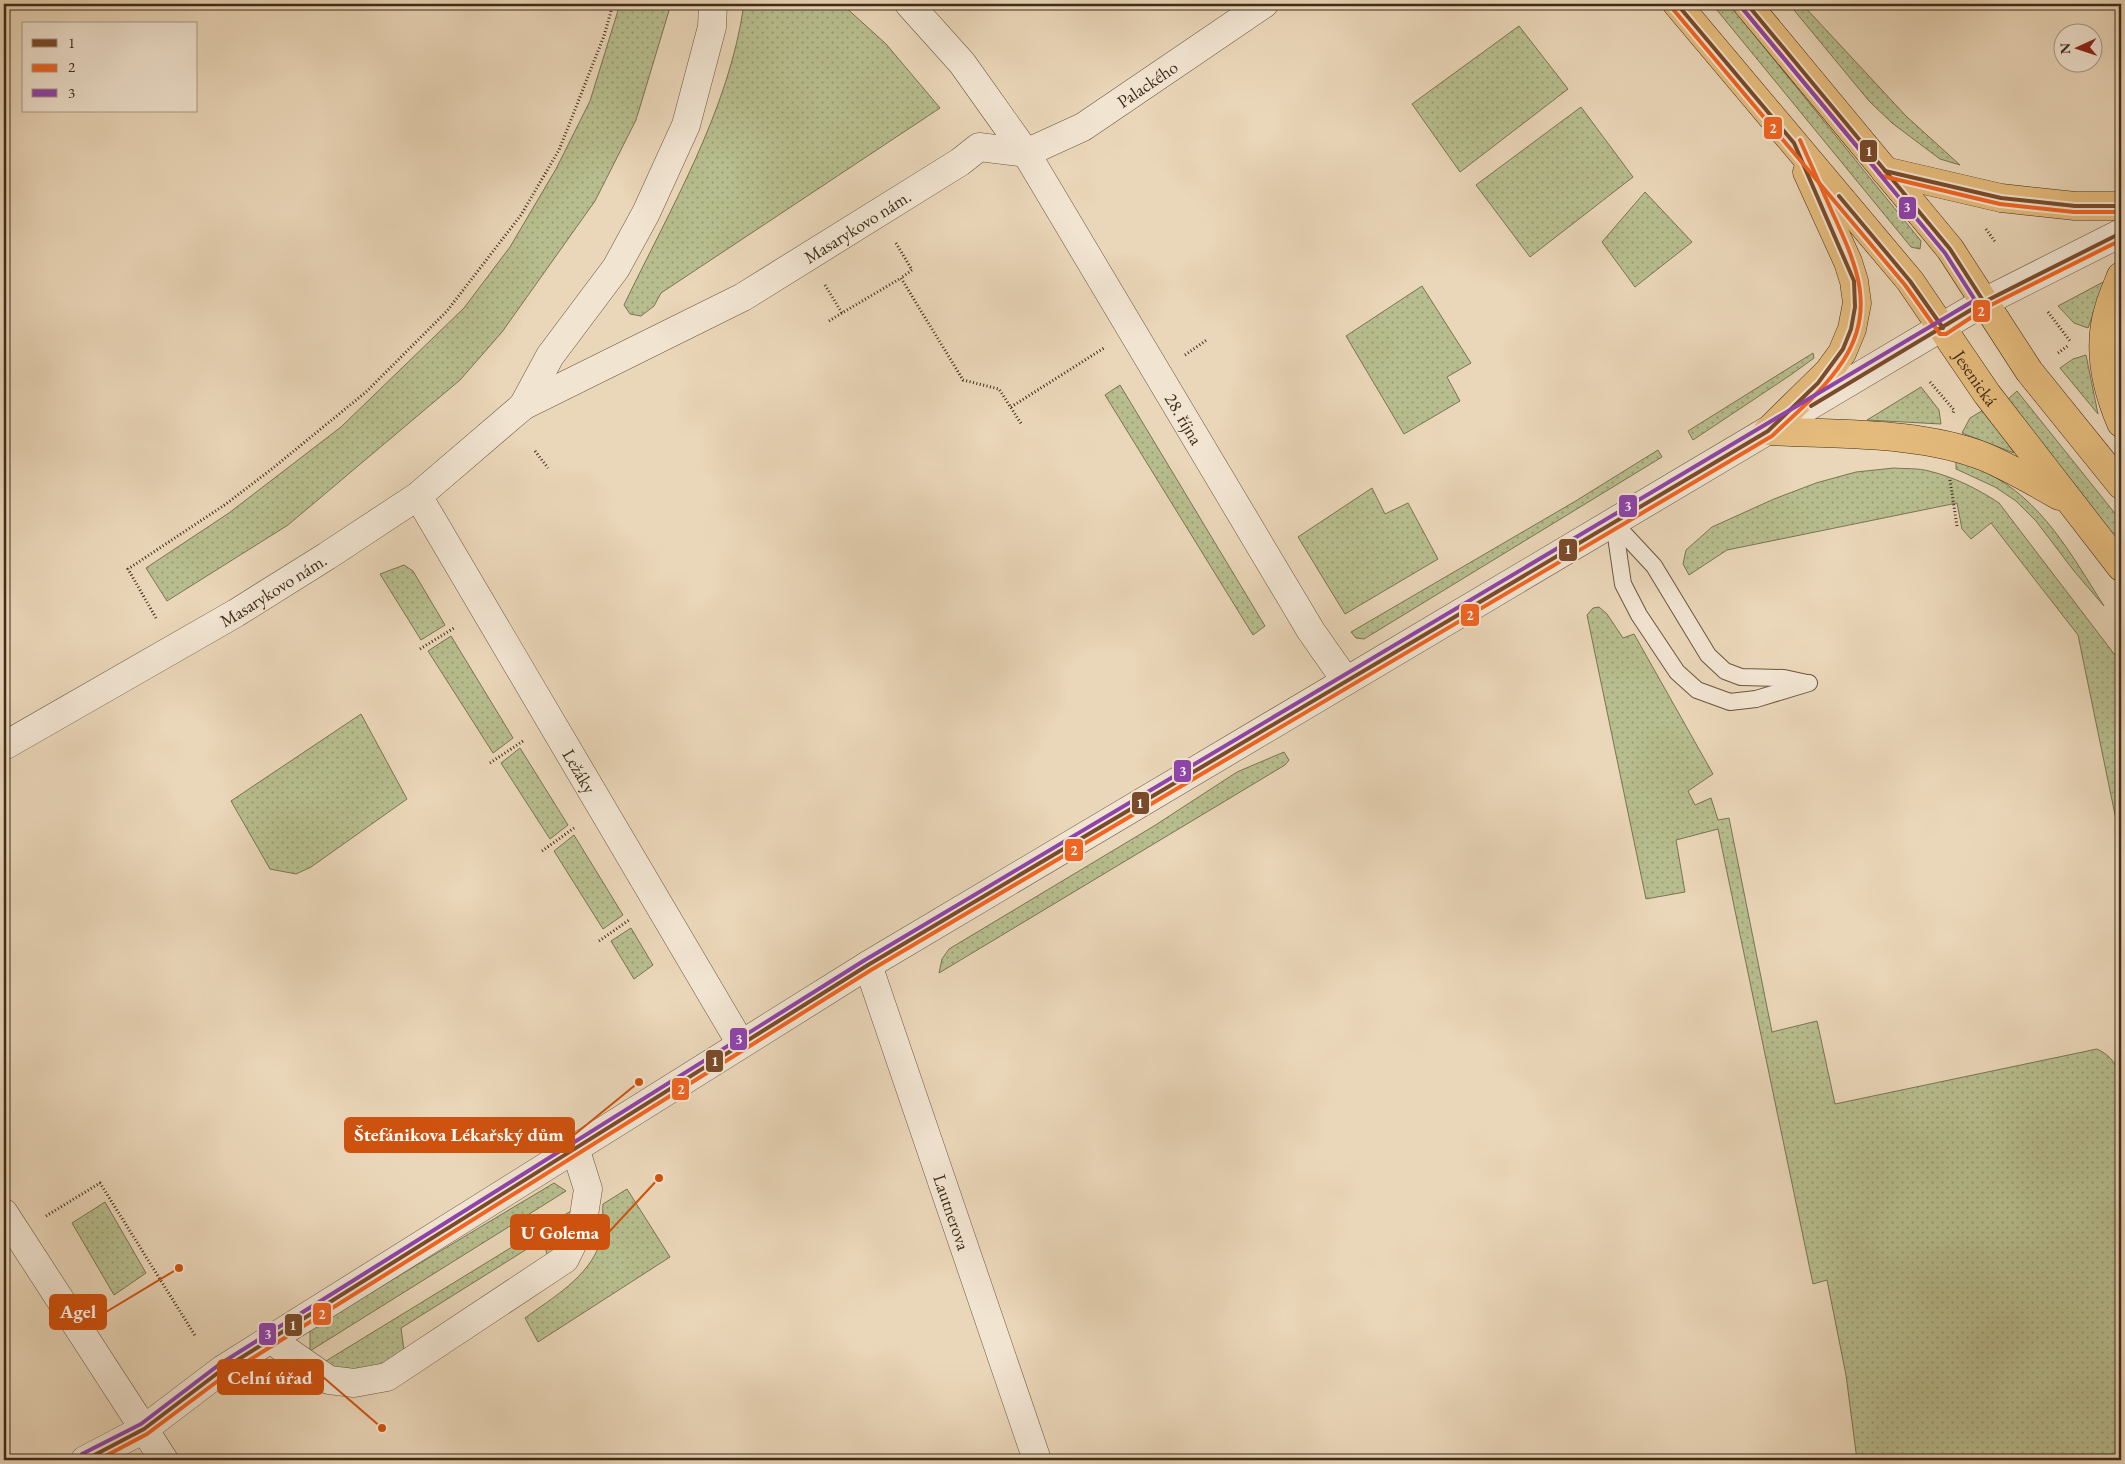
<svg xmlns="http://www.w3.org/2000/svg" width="2125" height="1464" viewBox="0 0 2125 1464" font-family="'EB Garamond',serif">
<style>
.grass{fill:url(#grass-dots);stroke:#7b7453}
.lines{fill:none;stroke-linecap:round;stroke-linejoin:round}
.lane-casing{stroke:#6a5640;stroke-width:18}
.street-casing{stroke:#6a5640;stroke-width:29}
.primary-casing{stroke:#3f2c18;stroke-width:29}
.path{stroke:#3f2c18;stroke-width:3;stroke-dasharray:1 2.5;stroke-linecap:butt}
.lane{stroke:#f1e4d1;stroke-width:16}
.street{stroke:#f1e4d1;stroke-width:28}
.primary{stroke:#e5bb7c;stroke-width:28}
.bus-1-casing{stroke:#f1e4d1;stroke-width:8}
.bus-2-casing{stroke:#f1e4d1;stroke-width:8}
.bus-3-casing{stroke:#f1e4d1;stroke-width:8}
.bus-1{stroke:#7a4b2a;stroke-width:4}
.bus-2{stroke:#f26522;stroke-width:4}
.bus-3{stroke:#8e44ad;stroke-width:4}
.labels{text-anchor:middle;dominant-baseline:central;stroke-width:4;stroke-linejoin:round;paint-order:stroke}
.street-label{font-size:18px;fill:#3f2c18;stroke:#f1e4d1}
.leader{fill:none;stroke:#cf520e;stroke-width:2}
.callout-dot{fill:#cf520e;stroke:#f1e4d1;stroke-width:2}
.callout{fill:#cf520e;stroke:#cf520e;stroke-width:2}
.callout-label{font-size:19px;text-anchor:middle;font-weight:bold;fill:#fff}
.line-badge{stroke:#f1e4d1;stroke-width:2}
.badge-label{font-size:14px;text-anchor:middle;font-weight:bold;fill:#fff}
</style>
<defs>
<pattern id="grass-dots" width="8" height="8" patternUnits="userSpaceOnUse" patternTransform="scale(1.25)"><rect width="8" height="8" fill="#b7bd8e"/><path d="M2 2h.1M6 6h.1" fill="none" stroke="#969a73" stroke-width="1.8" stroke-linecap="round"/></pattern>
</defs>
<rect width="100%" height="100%" fill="#ead6b8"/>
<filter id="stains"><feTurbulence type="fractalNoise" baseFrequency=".004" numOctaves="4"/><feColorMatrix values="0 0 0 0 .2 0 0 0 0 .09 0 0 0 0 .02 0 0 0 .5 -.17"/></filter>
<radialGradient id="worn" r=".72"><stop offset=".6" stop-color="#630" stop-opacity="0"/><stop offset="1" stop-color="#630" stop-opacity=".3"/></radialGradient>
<!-- grass -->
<g class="grass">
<path d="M620,4H671L636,120L595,201L502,332L460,380L288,525L167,601L146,568L229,513L341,427L464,308L510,247L556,169L590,101Z"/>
<path d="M744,4H842L886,44L940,108L661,293L654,306L641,316L630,314L624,305C670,209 729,111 744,4Z"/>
<path d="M1712,4H1729L1921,241L1920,249L1911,247Z"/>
<path d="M1789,4H1802L1906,116L1960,165L1940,159L1892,123L1869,101Z"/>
<path d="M1519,26L1568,89L1460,172L1412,104Z"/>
<path d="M1581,107L1633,177L1530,257L1476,185Z"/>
<path d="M1645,192L1692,242L1635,287L1602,242Z"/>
<path d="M2105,281L2088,328L2074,323L2058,306Z"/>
<path d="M1422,286L1471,363L1447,377L1460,401L1404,434L1346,336Z"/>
<path d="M1813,353L1814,358L1792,374L1693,440L1688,431Z"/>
<path d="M2086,355L2098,414L2060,368L2073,359Z"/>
<path d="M1120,385L1265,626L1253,635L1105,395Z"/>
<path d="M1921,387L1939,410L1941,424L1867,420Z"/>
<path d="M2017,391L2121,521V544L2024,424L2008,399Z"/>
<path d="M1985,409L2014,453L1962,433L1970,418Z"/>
<path d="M1658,450L1662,457L1364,639L1356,638L1351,632L1574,502Z"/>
<path d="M1956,462C1967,463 1976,468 1985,472C2042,499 2072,556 2104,606L2074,571L2036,521L2016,501L1995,487L1956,469Z"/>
<path d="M1894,468C1905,469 1918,468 1929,471C1954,477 1978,489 1999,503L2121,663V844L2078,635L1991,523L1971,539L1962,529L1957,503L1727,550L1689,575L1683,564L1686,550L1712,527L1774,499L1816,483L1856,472Z"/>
<path d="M1372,488L1385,514L1408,503L1438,559L1345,614L1298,537Z"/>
<path d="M404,565L413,571L445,625L421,640L380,574Z"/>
<path d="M1599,607L1607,614L1623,638L1634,634L1713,774L1688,791L1695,805L1711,798L1718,820L1729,818L1772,1032L1817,1021L1835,1104L2097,1049C2112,1056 2118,1066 2121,1082V1460H1857L1846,1375L1827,1280L1813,1284L1718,829L1676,840L1685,892L1646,899L1587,615L1593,608Z"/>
<path d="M451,636L513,738L493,753L428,651Z"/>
<path d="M361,714L407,799L311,867L296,874L270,869L231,801Z"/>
<path d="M520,748L568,825L550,839L501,763Z"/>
<path d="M1284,752L1289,760L1285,765L939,973L942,959L949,949L1154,826L1237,772Z"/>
<path d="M574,835L623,915L603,929L554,851Z"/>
<path d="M631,928L653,965L634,979L611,941Z"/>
<path d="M554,1183L566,1191L310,1351V1331L320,1323Z"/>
<path d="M627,1189L670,1257L538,1342L525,1318C552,1298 589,1277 600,1243C604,1232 602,1216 603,1204Z"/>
<path d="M105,1202L146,1273L114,1295L72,1223Z"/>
<path d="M579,1206L549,1262L543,1239L401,1328L405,1358L347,1375L321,1364Z"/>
</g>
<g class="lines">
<!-- lane casing -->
<g class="lane-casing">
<g id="lane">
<path d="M1614,523L1623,584L1639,615L1677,672L1697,690L1730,702L1756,699L1809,683"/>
<path d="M1614,523L1654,566L1708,655L1725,671L1741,677L1784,678L1807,683"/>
</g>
</g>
<!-- street casing -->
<g class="street-casing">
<g id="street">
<path id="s1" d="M909,4L962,63L1026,153L1311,631L1346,681"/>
<path id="s2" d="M1026,153L1083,127L1264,4"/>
<path d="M523,406L550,356L616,268L646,213L686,125L712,27L713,4"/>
<path id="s3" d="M418,496L741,1044"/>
<path id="s4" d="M4,746L236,613L327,556L418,496L523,406L743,297L960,162L979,147L1026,153"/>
<path id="s5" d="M868,965L1037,1460"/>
<path d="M4,1213L164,1460"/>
<path d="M270,1339L329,1380L354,1383L387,1377L565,1259L583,1222L588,1189L575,1148"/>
<path d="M85,1460L144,1429L223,1369L868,965L1984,302L2121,233"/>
</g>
</g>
<!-- primary casing -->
<g class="primary-casing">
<g id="primary">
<path id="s6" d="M1677,4L1910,281L1987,394L2121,567"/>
<path d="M1747,4L1950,249L2029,371L2121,485"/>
<path d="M1885,171L2001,198L2075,206H2121"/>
<path d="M2121,276C2117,286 2112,297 2109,308C2097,346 2106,388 2121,423"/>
<path d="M1768,431L1828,372L1842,353L1852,329L1857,303L1854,281L1848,262L1807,172"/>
<path d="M1768,431C1837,435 1920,431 1985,457C2011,468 2035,482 2059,496"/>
</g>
</g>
<!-- path -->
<g class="path">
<path d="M1986,229L1996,243"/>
<path d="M896,243L912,270L901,278"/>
<path d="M825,285L842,313L901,278L963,380L999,389L1022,425"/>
<path d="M2048,312L2070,341"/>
<path d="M829,321L842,313"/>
<path d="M2058,353L2069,345"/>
<path d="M1185,355L1208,339"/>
<path d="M1930,382L1954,410L1953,413"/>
<path d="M1011,407L1104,348"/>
<path d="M535,451L548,468"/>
<path d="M1950,480L1957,526"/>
<path d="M156,618L128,569L226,504L273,468L366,392L447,311L521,215L559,150L604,36L613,4"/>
<path d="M420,649L454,628"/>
<path d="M490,763L523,741"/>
<path d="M542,851L574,828"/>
<path d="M599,941L629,920"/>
<path d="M46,1216L100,1183L196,1337"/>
</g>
<!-- lane -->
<use href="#lane" class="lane"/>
<!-- street -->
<use href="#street" class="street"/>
<!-- primary -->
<use href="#primary" class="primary"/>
<!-- bus-1 casing -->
<g class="bus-1-casing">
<g id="bus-1">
<path d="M1747,4L1950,249L1984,302"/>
<path d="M1885,171L2001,198L2075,206H2121"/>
<path d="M1839,196L1910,281L1943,328"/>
<path d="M1811,406L1984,302L2121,233"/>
<path d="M85,1460L144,1429L223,1369L868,965L1768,431L1818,383L1843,349L1851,329L1855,307L1854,281L1794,143L1677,4"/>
</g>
</g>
<!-- bus-2 casing -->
<g class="bus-2-casing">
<g id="bus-2">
<path d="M1672,8L1905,285L1940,334H1946L1987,307L2121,240"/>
<path d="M1742,8L1882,176L2000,204L2074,212H2121"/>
<path d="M98,1460L147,1434L227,1374L871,970L1772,436C1796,413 1824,390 1843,361C1877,309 1856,264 1833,214C1822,189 1811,165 1800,140"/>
</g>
</g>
<!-- bus-3 casing -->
<g class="bus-3-casing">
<path id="bus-3" d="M82,1454L141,1424L220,1364L865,960L1975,300L1945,253L1742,8"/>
</g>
<!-- bus-1 -->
<use href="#bus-1" class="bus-1"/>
<!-- bus-2 -->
<use href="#bus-2" class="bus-2"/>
<!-- bus-3 -->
<use href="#bus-3" class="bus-3"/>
</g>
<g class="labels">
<!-- street labels -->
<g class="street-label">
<text stroke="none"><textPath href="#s2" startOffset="140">Palackého</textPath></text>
<text stroke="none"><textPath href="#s4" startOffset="1002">Masarykovo nám.</textPath></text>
<text stroke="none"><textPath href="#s6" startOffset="479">Jesenická</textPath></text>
<text stroke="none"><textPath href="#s1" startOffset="499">28. října</textPath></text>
<text stroke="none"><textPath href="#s4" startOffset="311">Masarykovo nám.</textPath></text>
<text stroke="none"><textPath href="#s3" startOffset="319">Ležáky</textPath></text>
<text stroke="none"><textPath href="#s5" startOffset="261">Lautnerova</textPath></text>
</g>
</g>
<!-- callouts -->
<path class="leader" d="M639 1082L574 1135M659 1178L609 1232M179 1268L106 1312M382 1428L323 1377"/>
<g class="callout-dot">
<circle cx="639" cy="1082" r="5"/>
<circle cx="659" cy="1178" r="5"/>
<circle cx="179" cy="1268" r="5"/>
<circle cx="382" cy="1428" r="5"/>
</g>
<g class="callout">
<rect x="345" y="1118" width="229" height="34" rx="5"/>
<rect x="511" y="1215" width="98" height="34" rx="5"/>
<rect x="50" y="1295" width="56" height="34" rx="5"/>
<rect x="218" y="1360" width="105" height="34" rx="5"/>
</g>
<g class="callout-label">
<text x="459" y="1141">Štefánikova Lékařský dům</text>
<text x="560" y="1239">U Golema</text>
<text x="78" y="1318">Agel</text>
<text x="270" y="1384">Celní úřad</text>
</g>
<g class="line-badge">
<rect x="1763" y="116" width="20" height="24" rx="5" fill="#f26522"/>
<rect x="1859" y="139" width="19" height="24" rx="5" fill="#7a4b2a"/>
<rect x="1898" y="196" width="19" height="24" rx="5" fill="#8e44ad"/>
<rect x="1972" y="299" width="19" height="24" rx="5" fill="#f26522"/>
<rect x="1618" y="494" width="20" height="24" rx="5" fill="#8e44ad"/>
<rect x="1558" y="538" width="20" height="24" rx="5" fill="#7a4b2a"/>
<rect x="1460" y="603" width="20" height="24" rx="5" fill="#f26522"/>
<rect x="1173" y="759" width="19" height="24" rx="5" fill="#8e44ad"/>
<rect x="1131" y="791" width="19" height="24" rx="5" fill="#7a4b2a"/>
<rect x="1064" y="838" width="20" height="24" rx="5" fill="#f26522"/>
<rect x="729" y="1027" width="19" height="24" rx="5" fill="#8e44ad"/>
<rect x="705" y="1049" width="19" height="24" rx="5" fill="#7a4b2a"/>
<rect x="671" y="1077" width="19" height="24" rx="5" fill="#f26522"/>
<rect x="312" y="1302" width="20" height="24" rx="5" fill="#f26522"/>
<rect x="284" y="1313" width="19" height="24" rx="5" fill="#7a4b2a"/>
<rect x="258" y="1322" width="19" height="24" rx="5" fill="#8e44ad"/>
</g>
<g class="badge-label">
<text x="1773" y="133">2</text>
<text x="1869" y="156">1</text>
<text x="1907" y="212">3</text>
<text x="1981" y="316">2</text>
<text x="1628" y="511">3</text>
<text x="1568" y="554">1</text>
<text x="1470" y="620">2</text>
<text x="1183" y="776">3</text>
<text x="1140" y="808">1</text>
<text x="1074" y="855">2</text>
<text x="739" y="1044">3</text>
<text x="715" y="1066">1</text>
<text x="681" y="1094">2</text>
<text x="322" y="1319">2</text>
<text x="293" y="1330">1</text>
<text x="268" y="1339">3</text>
</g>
<!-- margin -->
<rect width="2125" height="1464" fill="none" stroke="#ead6b8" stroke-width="20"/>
<rect x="5" y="5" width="2115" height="1454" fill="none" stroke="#3f2c18" stroke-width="2.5"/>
<rect x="10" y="10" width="2105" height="1444" fill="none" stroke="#3f2c18"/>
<!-- legend -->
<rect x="22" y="22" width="175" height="90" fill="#f1e4d1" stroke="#aa9a87"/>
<rect x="32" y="39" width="25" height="8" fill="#7a4b2a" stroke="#aa9a87"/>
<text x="68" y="48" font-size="15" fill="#3f2c18">1</text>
<rect x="32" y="64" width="25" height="8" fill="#f26522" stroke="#aa9a87"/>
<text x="68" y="72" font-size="15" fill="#3f2c18">2</text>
<rect x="32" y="89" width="25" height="8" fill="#8e44ad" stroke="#aa9a87"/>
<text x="68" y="98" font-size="15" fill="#3f2c18">3</text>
<!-- north arrow -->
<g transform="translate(2078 48) rotate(267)"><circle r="24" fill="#f1e4d1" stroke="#aa9a87"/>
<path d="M0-4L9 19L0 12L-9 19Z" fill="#8f2418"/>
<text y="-8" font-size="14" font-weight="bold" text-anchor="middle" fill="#3f2c18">N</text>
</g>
<rect width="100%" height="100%" filter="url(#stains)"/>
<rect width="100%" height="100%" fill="url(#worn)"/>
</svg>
